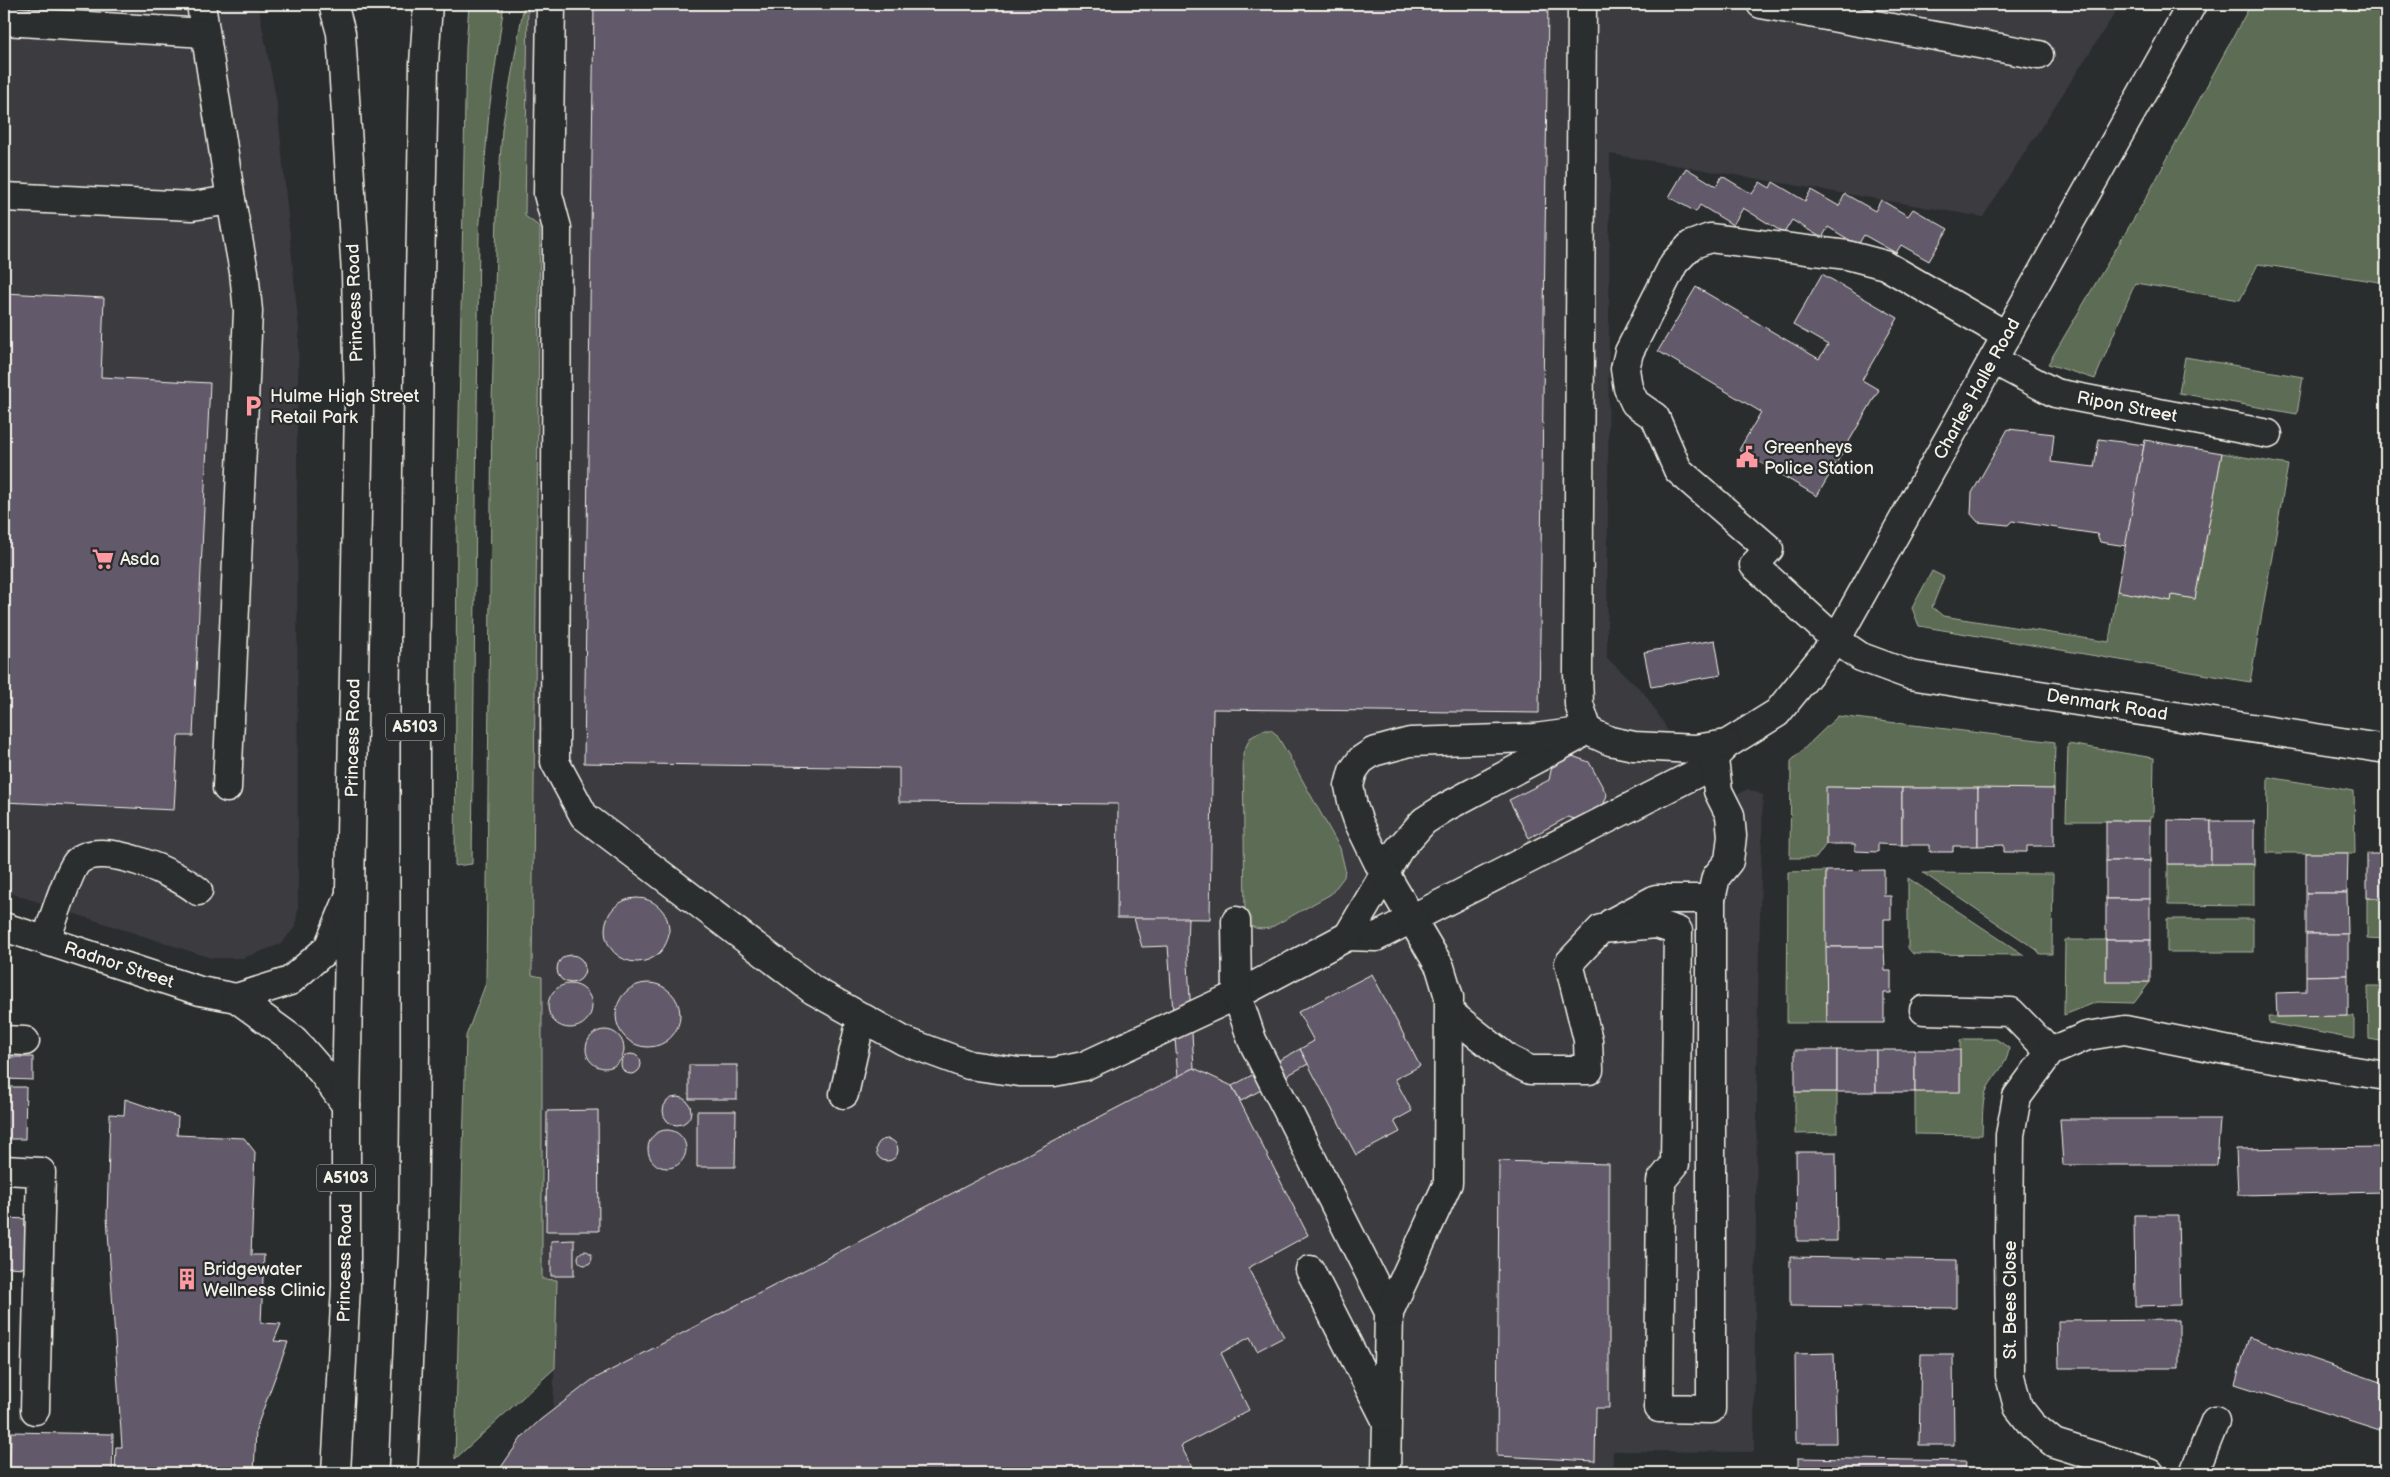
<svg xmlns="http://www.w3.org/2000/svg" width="2390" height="1477" viewBox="0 0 2390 1477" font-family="'Balsamiq Sans',sans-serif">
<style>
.built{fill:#3b3a40}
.green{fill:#5d6c54;stroke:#a8ae9e}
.building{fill:#625a6b;stroke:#f4f1e8}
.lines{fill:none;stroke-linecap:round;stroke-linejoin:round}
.minor-casing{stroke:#f4f1e8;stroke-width:31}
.highway-casing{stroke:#f4f1e8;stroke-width:31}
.minor{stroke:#2a2d2e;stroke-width:28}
.highway{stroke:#2a2d2e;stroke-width:28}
.labels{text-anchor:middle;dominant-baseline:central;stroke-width:4.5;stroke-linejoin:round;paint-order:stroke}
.shield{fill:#2a2d2e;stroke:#b7b6b0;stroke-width:1}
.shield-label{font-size:16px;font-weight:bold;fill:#f4f1e8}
.street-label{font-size:18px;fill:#f4f1e8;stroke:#2a2d2e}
.poi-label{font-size:18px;fill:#f4f1e8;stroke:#2a2d2e;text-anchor:start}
</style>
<rect width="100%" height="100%" fill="#2a2d2e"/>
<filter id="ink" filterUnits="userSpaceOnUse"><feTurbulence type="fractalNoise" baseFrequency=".02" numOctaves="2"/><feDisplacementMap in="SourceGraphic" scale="10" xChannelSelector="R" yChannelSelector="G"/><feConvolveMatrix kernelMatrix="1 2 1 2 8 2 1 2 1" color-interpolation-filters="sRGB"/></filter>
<g filter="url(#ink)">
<!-- built -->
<g class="built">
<path d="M4,4H258L277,103L299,330L297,430L298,909L295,927L281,944L243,958H211L4,891Z"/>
<path d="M528,4H2121L1983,217L1610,154L1607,658L1644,693L1663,722L1710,809L1748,789L1763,795L1758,995L1754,1452L1613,1451L1612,1473H497L522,1437L553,1410L557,1280H542V977L532,976L533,748L525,216Z"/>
</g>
<!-- green -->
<g class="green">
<path d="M469,4H504L489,111L479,233L472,864L455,866L457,524L466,47Z"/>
<path d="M524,4H528L525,216L540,227L532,975L542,977V1279L557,1280L555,1368L455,1459L466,1036L486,983L492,404L497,214L502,129Z"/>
<path d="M2251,4H2386V283L2258,264L2240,300L2135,283L2095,379L2048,364L2146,198Z"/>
<path d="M2185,357L2303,377L2297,414L2179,393Z"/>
<path d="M2222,453L2288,465L2250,682L1919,626L1912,608L1932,571L1944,577L1932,607L1943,616L2109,642L2117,591L2171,601L2172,595L2195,599Z"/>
<path d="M1838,716L2055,742L2054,789L1827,787L1826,844L1816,858H1790L1791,761Z"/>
<path d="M1263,730H1271L1276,734L1288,754L1340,848L1345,869L1344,877L1331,894L1270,928C1256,930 1250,929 1245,915L1243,753L1250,738Z"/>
<path d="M2068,744L2154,758L2153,817H2150V821H2066Z"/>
<path d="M2268,777L2354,791L2355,853H2267Z"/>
<path d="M2168,864H2254V906L2168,905Z"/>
<path d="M1826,871L1827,1023H1787L1788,872Z"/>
<path d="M1923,873L2053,874L2052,954H2040L2037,950Z"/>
<path d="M1908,878L2024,955L1913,954L1908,948Z"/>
<path d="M2367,898H2386V939L2367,938Z"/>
<rect x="2167" y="919" width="86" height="33"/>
<path d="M2065,940H2106V981L2150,982L2134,1003L2097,1002L2064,1015Z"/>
<path d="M2368,986H2386V1042L2369,1039Z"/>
<path d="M2354,1016V1039L2269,1023L2268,1017Z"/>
<path d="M1963,1039H1996L2009,1048C2008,1064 1995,1074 1988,1087C1981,1100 1983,1120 1982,1135L1915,1134V1092L1960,1091V1041Z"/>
<path d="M1795,1092H1837V1133L1795,1134Z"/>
</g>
<!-- building -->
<g class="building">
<path d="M594,4H1548L1539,713L1213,709L1210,919L1117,918L1118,804L899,802V768L584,763Z"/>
<path d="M1686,168L1716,186L1722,176L1752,194L1760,182L1770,188L1773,182L1805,201L1811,190L1839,206L1845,194L1875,211L1881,200L1908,216L1913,209L1948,229L1929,261L1901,245L1896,253L1864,235L1858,245L1828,227L1822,238L1792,220L1784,233L1743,208L1733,225L1700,205L1696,212L1669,197Z"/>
<path d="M1822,274L1898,318L1862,380L1879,390L1817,496L1739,450L1761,412L1658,351L1696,287L1819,359L1828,345L1793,325Z"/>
<path d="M4,293L104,298L101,377L210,383L193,736H178L174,810L4,802Z"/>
<path d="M2008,429L2054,434L2051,462L2094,467L2099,439L2144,445L2126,546L2100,542L2097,534L2070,530L2012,521L2008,525L1978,522L1971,514L1972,493Z"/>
<path d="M2145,440L2222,453L2195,599L2172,595L2171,601L2117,591Z"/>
<path d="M1715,640L1721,675L1651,687L1644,652Z"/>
<path d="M1572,756L1589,762L1607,795L1601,812L1582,821L1568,817L1529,838L1509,800L1549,780L1552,766Z"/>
<path d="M1826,787L1902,788V845L1878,844V852L1855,851V844H1826Z"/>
<path d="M1902,788H1978V846H1953V852H1930V845H1902Z"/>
<path d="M1978,788L2054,789V846H2027V852H2004V845L1978,846Z"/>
<path d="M2168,820L2211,821V864H2168Z"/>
<rect x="2106" y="821" width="44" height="40"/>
<rect x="2211" y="821" width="43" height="43"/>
<path d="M2306,853H2348L2347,893H2306Z"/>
<rect x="2367" y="854" width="19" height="44"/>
<rect x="2106" y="861" width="44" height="38"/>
<path d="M1884,870V896H1891V919H1884V947H1826V871Z"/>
<path d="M2306,893H2347L2348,934H2306Z"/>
<circle cx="637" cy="930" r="32"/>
<rect x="2106" y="899" width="44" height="41"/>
<path d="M1134,918H1188L1187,946L1194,1068L1178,1077L1168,946L1142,947Z"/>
<path d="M2306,934H2348V975L2306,976Z"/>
<rect x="2106" y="940" width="44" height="42"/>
<path d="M1826,947H1884L1885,971H1891V993H1884V1023H1827Z"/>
<circle cx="571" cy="969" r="14"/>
<path d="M1372,974L1420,1066L1395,1079L1412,1111L1394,1121L1400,1132L1356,1155L1300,1049L1314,1041L1298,1012Z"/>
<path d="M2348,975V1016L2277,1017L2276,993L2306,992V976Z"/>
<circle cx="648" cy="1015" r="32"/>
<circle cx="570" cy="1006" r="22"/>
<circle cx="605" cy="1049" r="19"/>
<path d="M1300,1049L1308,1064L1241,1101L1232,1086Z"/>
<rect x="1795" y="1050" width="42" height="42"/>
<rect x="1837" y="1050" width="39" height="42"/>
<rect x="1876" y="1050" width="39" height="42"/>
<rect x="1915" y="1050" width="45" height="42"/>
<circle cx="631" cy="1064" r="10"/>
<path d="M4,1057H33V1080L4,1079Z"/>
<rect x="689" y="1065" width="48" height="34"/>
<path d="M1194,1068L1232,1086L1308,1235L1248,1268L1284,1337L1257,1351L1250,1337L1221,1353L1249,1410L1181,1446L1195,1473H497L522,1437L540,1420L592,1380Z"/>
<path d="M4,1087H26L25,1139H4Z"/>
<circle cx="677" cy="1111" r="14"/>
<path d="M125,1099L178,1117L177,1135L244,1138L255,1152L251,1255H264L261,1323L281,1324L274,1341L288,1342L256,1429L254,1473H115L116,1447H122L107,1216L110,1114L124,1115Z"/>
<path d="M598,1110L599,1231H546L547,1111Z"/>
<path d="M697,1111H736L735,1167H697Z"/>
<path d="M2060,1119H2220L2217,1165H2063Z"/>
<circle cx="667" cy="1149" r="19"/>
<circle cx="887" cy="1150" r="11"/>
<path d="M2386,1147V1192L2238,1195L2236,1149Z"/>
<path d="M1796,1152H1836L1837,1241H1797Z"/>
<path d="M1499,1161L1609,1164V1408H1596L1595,1461L1497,1456Z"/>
<path d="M2134,1215H2178L2180,1305L2135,1306Z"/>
<path d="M4,1218L29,1219L28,1268L4,1267Z"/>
<path d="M574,1240V1276H551V1241Z"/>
<circle cx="585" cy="1258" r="7"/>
<path d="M1790,1257L1956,1260V1308L1790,1306Z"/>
<path d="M2179,1320V1368H2059L2058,1321Z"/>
<path d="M2249,1337L2386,1384V1432L2235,1384Z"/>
<path d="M1834,1353L1836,1443H1796L1795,1354Z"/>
<path d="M1921,1354H1953L1954,1445H1919Z"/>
<path d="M11,1432L113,1434L112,1473H10Z"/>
<path d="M4,1449H7L6,1472H4Z"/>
<path d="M1798,1458L1966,1461L1965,1473H1798Z"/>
</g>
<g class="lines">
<!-- minor casing -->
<g class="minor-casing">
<g id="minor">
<path d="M201,4L231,200L244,272L248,311L227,788"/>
<path d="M551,4L548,194L557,228L555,762L584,816L813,990L904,1041L969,1065L1019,1072H1054L1084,1066L1237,995L1348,936L1376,937L1699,772L1727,744L1777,713L1836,640L2192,4"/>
<path d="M1582,4L1578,673L1579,704L1588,731"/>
<path d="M1761,4L2039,55"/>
<path d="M4,21L205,33"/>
<path d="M4,197L192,206L231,200"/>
<path d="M2007,336L1885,265L1847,255L1710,238L1691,245L1674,263L1629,352L1625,369L1628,388L1635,403L1655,417L1678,470L1769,549L1754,565L1836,640L1861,657L1910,675L2386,749"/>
<path d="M1993,360L2055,393L2268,434"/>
<path d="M1236,921L1237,995L1252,1040L1389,1312L1386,1473"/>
<path d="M1611,923L1656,899H1711"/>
<path d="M4,927L200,991L236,998L294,1040L322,1072L346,1105"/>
<path d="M1348,936L1399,849L1424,821L1446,807L1575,738"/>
<path d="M46,940C52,924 68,872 77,862C100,838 178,874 198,891"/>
<path d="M236,998L290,981L328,948L349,897"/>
<path d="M1924,1010L2011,1012L2050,1052"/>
<path d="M1450,1013L1508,1059L1530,1070H1589L1588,1040L1569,963L1601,929L1656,924L1678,931L1675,1164L1661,1181L1659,1408L1711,1409V899L1716,877L1729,861L1732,836L1730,815L1718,791L1714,760"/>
<path d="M4,1040L25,1041"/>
<path d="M844,1094L861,1019"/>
<path d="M4,1170L41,1172L35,1410"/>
<path d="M1310,1270L1385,1418"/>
<path d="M1389,1312L1448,1183L1449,997L1440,967L1378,862L1359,823L1353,806L1349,786L1353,771L1361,760L1373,752L1410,742L1535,738L1588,731L1610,741L1634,746L1695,749L1727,744"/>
<path d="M2150,1473L2054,1443L2032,1425L2018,1407L2010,1376L2009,1241L2010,1135L2017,1097L2050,1052L2087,1036L2125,1030L2230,1051L2386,1076"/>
<path d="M2194,1473L2215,1421"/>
</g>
</g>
<!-- highway casing -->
<g class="highway-casing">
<g id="highway">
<path d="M333,4L341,33L356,274L359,404L346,1105V1286L336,1473"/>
<path d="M403,1473L413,1252L415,1052V695L419,332L424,64L428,4"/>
</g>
</g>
<!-- minor -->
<use href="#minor" class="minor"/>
<!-- highway -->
<use href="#highway" class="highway"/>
</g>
</g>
<!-- icons -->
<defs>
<g id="parking-bare" transform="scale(1.725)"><path d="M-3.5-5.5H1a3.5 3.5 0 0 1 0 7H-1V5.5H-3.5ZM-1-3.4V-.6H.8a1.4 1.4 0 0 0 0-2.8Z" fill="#ff9aa2" stroke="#2a2d2e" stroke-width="2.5" paint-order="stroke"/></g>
<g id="civic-bare" transform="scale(1.725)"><path d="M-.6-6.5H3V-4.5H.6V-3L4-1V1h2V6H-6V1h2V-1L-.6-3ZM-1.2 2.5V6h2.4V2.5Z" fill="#ff9aa2" stroke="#2a2d2e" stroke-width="2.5" paint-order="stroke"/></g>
<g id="supermarket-bare" transform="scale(1.725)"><path d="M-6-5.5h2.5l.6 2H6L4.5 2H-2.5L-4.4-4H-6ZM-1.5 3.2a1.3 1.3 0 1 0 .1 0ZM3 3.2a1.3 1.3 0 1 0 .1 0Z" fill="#ff9aa2" stroke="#2a2d2e" stroke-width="2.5" paint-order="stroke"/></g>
<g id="building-bare" transform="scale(1.725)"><path d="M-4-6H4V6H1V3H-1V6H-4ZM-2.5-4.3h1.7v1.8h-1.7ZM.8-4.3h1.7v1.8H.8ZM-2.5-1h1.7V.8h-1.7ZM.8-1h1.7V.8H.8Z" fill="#ff9aa2" stroke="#2a2d2e" stroke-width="2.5" paint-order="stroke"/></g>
</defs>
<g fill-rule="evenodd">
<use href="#parking-bare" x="253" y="406"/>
<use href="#civic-bare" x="1747" y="457"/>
<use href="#supermarket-bare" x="103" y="559"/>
<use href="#building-bare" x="187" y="1279"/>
</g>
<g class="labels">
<!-- shield labels -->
<g class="shield">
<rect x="386" y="713.5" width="58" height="27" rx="4"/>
<rect x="317" y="1164.5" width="58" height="27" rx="4"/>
</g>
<g class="shield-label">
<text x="415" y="727">A5103</text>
<text x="346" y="1178">A5103</text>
</g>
<!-- street labels -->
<g class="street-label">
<text transform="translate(355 303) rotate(-92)">Princess Road</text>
<text transform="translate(1977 389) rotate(-61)">Charles Halle Road</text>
<text transform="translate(2127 407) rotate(11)">Ripon Street</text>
<text transform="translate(2107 705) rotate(9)">Denmark Road</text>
<text transform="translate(353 738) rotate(-89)">Princess Road</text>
<text transform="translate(119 965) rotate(18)">Radnor Street</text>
<text transform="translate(345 1263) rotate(-89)">Princess Road</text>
<text transform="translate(2010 1300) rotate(-90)">St. Bees Close</text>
</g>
<!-- poi labels -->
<g class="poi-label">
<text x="270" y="396">Hulme High Street<tspan x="270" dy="21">Retail Park</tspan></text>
<text x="1764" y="447">Greenheys<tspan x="1764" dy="21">Police Station</tspan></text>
<text x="120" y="559">Asda</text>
<text x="203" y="1269">Bridgewater<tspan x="203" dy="21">Wellness Clinic</tspan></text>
</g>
</g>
<!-- margin -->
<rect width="2390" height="1477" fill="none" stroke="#2a2d2e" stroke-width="20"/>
<rect x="10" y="10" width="2370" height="1457" fill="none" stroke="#f4f1e8" stroke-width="2" filter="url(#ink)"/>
</svg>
